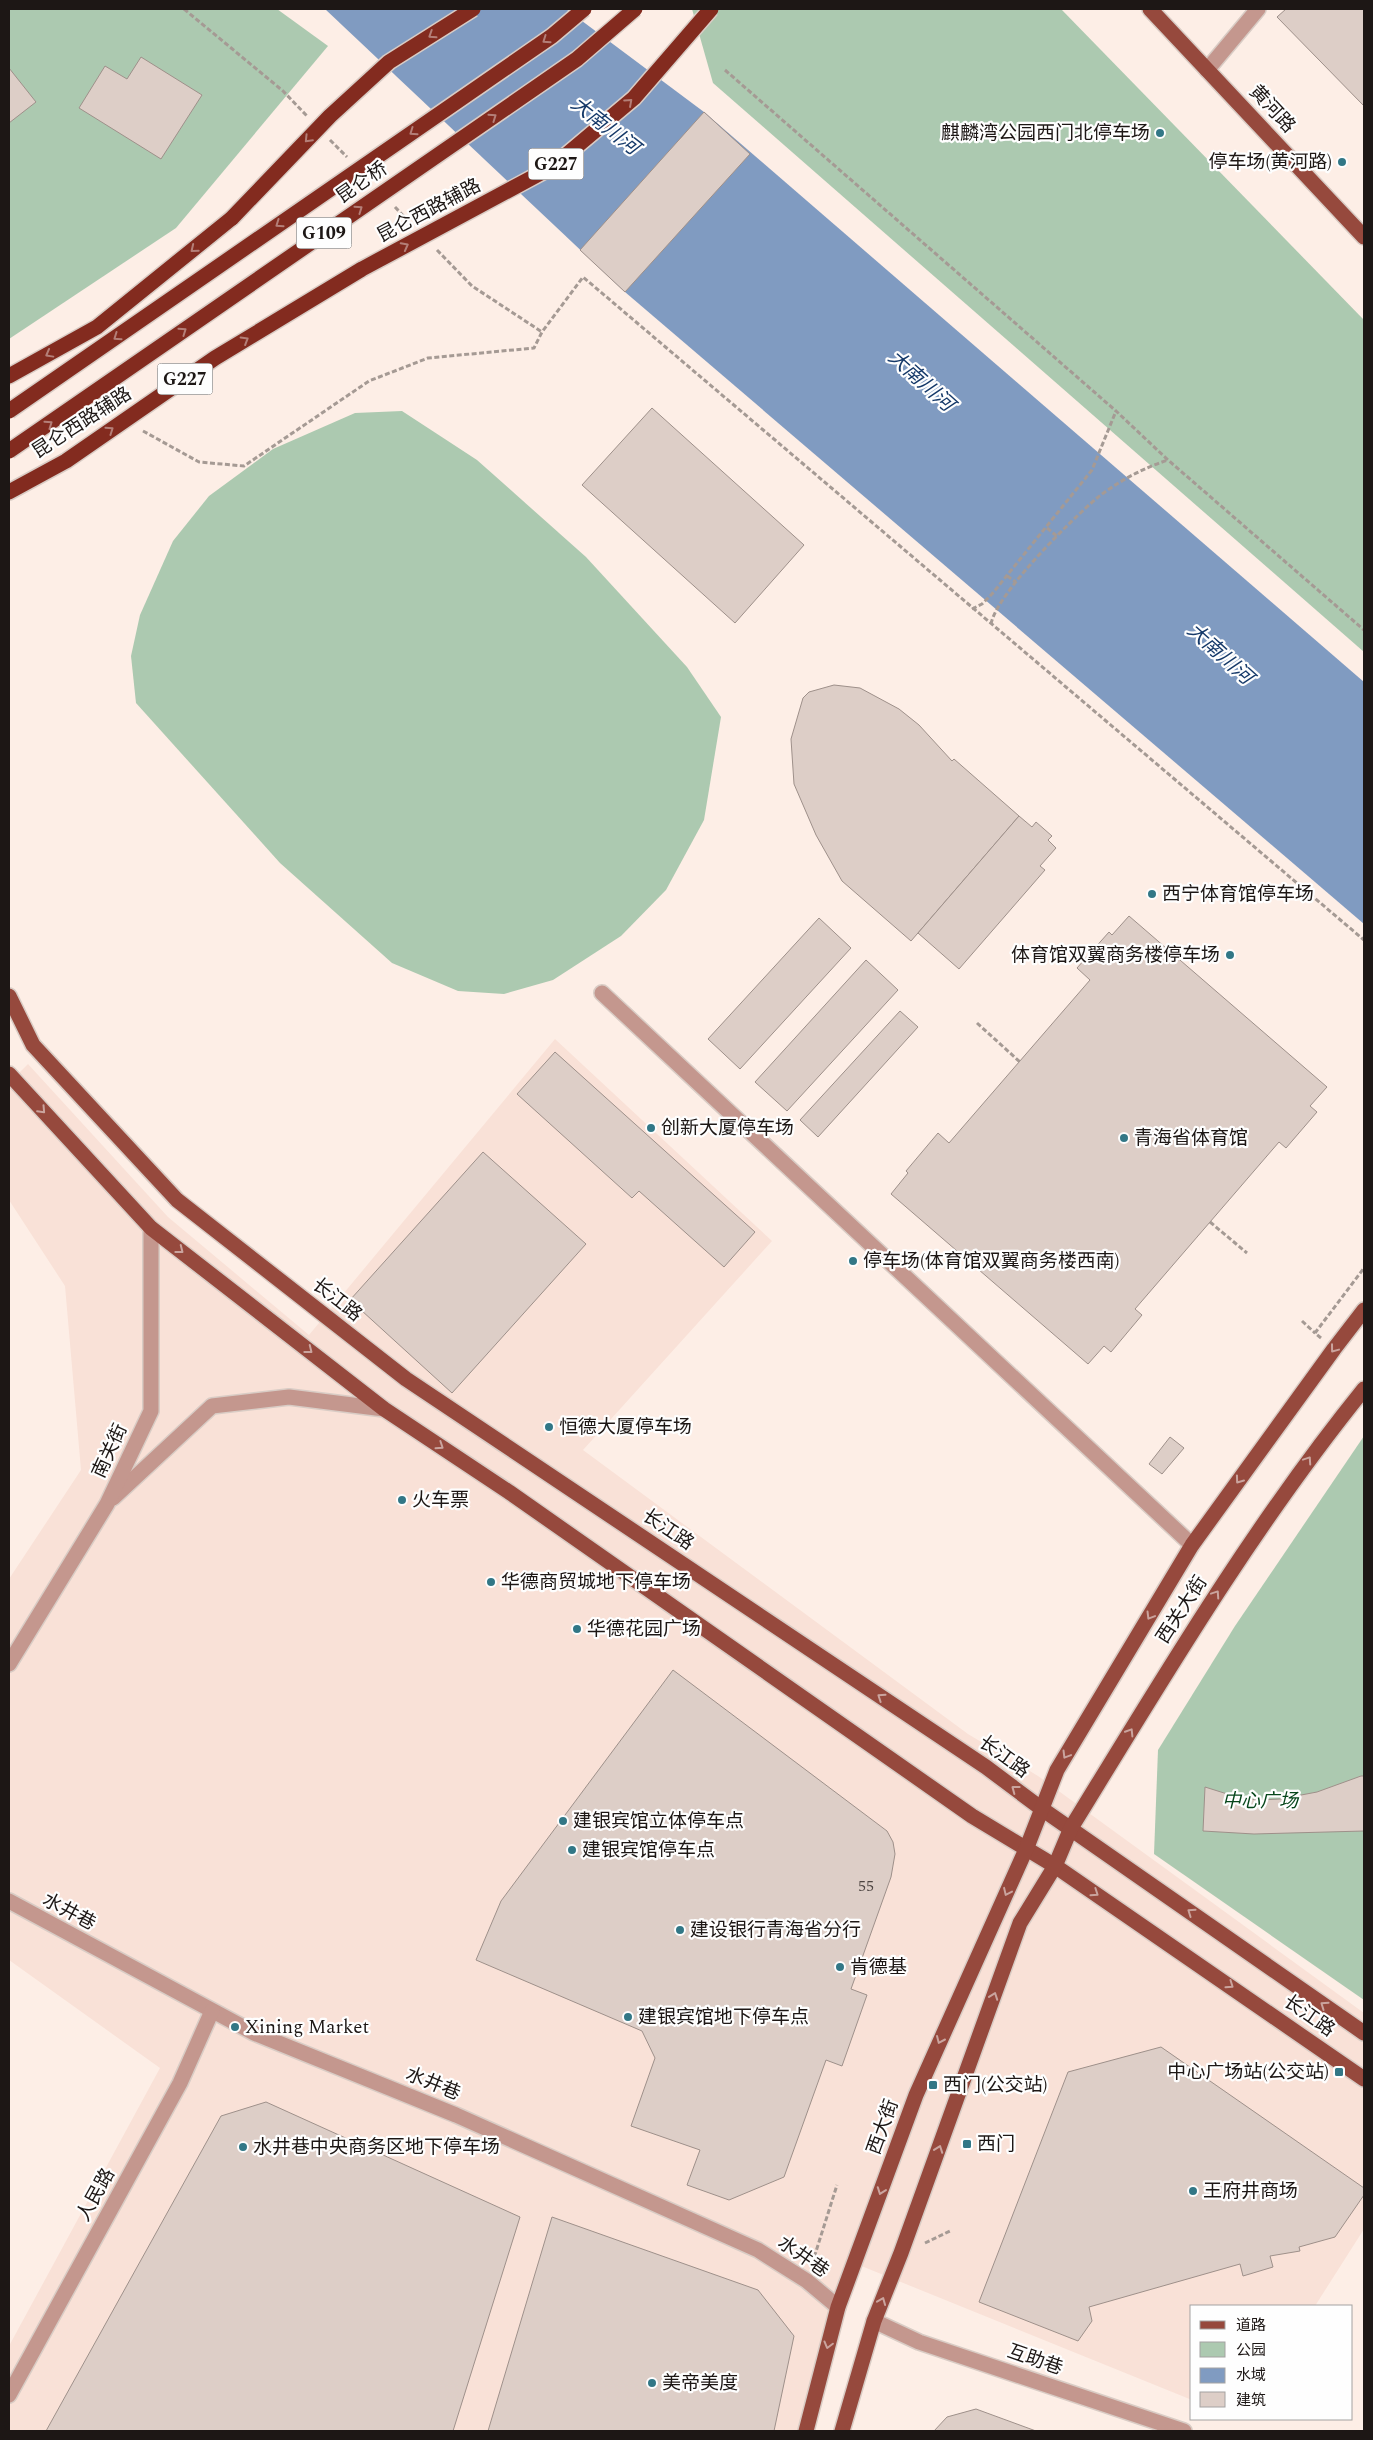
<svg xmlns="http://www.w3.org/2000/svg" width="1373" height="2440" viewBox="0 0 1373 2440" font-family="Spectral,'Noto Sans SC',serif">
<style>
.built{fill:#f9e1d7}
.green{fill:#acc9b0}
.water{fill:#809bc1}
.building{fill:#ddcec7;stroke:#9e908a}
.lines{fill:none;stroke-linecap:round;stroke-linejoin:round}
.minor-casing{stroke:#d9ccc5;stroke-width:18}
.major-casing{stroke:#d9ccc5;stroke-width:18}
.highway-casing{stroke:#d9ccc5;stroke-width:18}
.path{stroke:#a59a94;stroke-width:3;stroke-dasharray:5 2.5;stroke-linecap:butt}
.minor{stroke:#c4978e;stroke-width:15}
.major{stroke:#96493d;stroke-width:15}
.highway{stroke:#832b1f;stroke-width:15}
.highway-bridge-casing{stroke:#d9ccc5;stroke-width:18;stroke-linecap:butt}
.highway-bridge{stroke:#832b1f;stroke-width:15}
.oneway{stroke:#b47f78}
.oneway2{stroke:#caa49e}
.poi-dot{fill:#327786;stroke:#fefefe;stroke-width:2}
.labels{text-anchor:middle;dominant-baseline:central;stroke-width:4.5;stroke-linejoin:round;paint-order:stroke}
.number-label{font-size:16px;fill:#4d4542}
.shield{fill:#fefefe;stroke:#605c5b;stroke-width:1}
.shield-label{font-size:18px;font-weight:bold;fill:#1d1715}
.street-label{font-size:19px;fill:#1d1715;stroke:#fefefe}
.poi-label{font-size:19px;fill:#1d1715;stroke:#fefefe;text-anchor:start}
.park-label{font-size:19px;font-style:italic;fill:#06461b;stroke:#fefefe}
.water-label{font-size:20px;font-style:italic;fill:#153969;stroke:#fefefe}
</style>
<rect width="100%" height="100%" fill="#fdeee6"/>
<!-- built -->
<path class="built" d="M555,1039L772,1241L583,1450L968,1734L1038,1776L1364,2013V2229L1315,2306H1192V2400L854,2263L829,2330L798,2431H9V2346L160,2068L9,1960V1579L81,1470L65,1286L9,1200V1083L28,1064L168,1217L309,1335Z"/>
<!-- green -->
<g class="green">
<path d="M9,9H277L328,46L176,228L9,339Z"/>
<path d="M692,9H1061L1364,320V652L713,83Z"/>
<path d="M402,411L477,460L586,557L687,667L721,717L704,820L666,890L621,936L553,980L504,994L458,991L392,963L280,863L136,703L131,656L140,615L173,541L209,496L273,449L355,413Z"/>
<path d="M1364,1436V2000L1154,1854L1158,1750L1235,1626Z"/>
</g>
<!-- water -->
<path class="water" d="M325,9H566L704,112L1364,682V924L625,292Z"/>
<!-- building -->
<g class="building">
<path d="M1286,9H1364V106L1277,17Z"/>
<path d="M141,57L202,95L161,159L79,108L105,66L127,79Z"/>
<path d="M9,68L36,102L9,123Z"/>
<path d="M704,112L750,154L625,292L580,250Z"/>
<path d="M652,408L804,545L735,623L582,485Z"/>
<path d="M834,685L860,688L899,709L919,725L952,761L954,759L1019,816L911,941L842,881L816,835L794,784L791,739L803,698L809,692Z"/>
<path d="M1019,816L1032,827L1036,822L1052,836L1048,840L1056,848L1040,866L1045,870L959,969L918,933Z"/>
<path d="M1129,916L1327,1087L1310,1106L1317,1112L1286,1148L1279,1142L1135,1309L1142,1315L1111,1352L1104,1346L1088,1364L891,1194L908,1173L906,1171L938,1133L949,1143L1090,980L1077,968L1109,932L1112,935Z"/>
<path d="M819,918L851,948L740,1069L708,1039Z"/>
<path d="M866,960L898,990L787,1111L755,1082Z"/>
<path d="M900,1011L918,1027L818,1137L800,1120Z"/>
<path d="M555,1052L755,1232L724,1267L639,1191L632,1198L517,1094Z"/>
<path d="M483,1152L586,1244L452,1393L350,1300Z"/>
<path d="M1170,1437L1184,1448L1162,1474L1149,1464Z"/>
<path d="M673,1670L887,1831L893,1842L895,1854L891,1877L851,1989L867,1995L842,2066L826,2060L784,2177L729,2200L687,2185L700,2150L631,2126L655,2058L642,2031L476,1960L501,1901Z"/>
<path d="M1361,1776H1364V1831L1254,1834L1203,1831L1205,1787L1240,1798L1260,1800L1280,1799L1317,1792Z"/>
<path d="M1161,2047L1364,2188V2195L1335,2237L1299,2247L1300,2251L1270,2256L1273,2267L1243,2276L1240,2264L1089,2307L1092,2321L1078,2341L979,2302L1068,2072Z"/>
<path d="M266,2102L520,2217L453,2431H46L221,2116Z"/>
<path d="M552,2217L758,2290L794,2336L774,2431H488Z"/>
<path d="M976,2409L1036,2431H934L947,2417Z"/>
</g>
<g class="lines">
<!-- minor casing -->
<g class="minor-casing">
<g id="minor">
<path d="M1207,70L1258,9"/>
<path d="M602,993L1192,1545"/>
<path d="M113,1498L212,1406L289,1397L384,1409"/>
<path d="M9,1664L107,1504L151,1411V1228"/>
<path d="M9,1901L254,2033L456,2115L758,2250L807,2281L838,2307"/>
<path d="M874,2321L919,2342L1184,2431"/>
<path d="M9,2395L180,2083L212,2011"/>
</g>
</g>
<!-- major casing -->
<g class="major-casing">
<g id="major">
<path d="M1150,9L1364,237"/>
<path d="M9,996L33,1045L177,1200L406,1379L986,1767L1042,1809L1364,2033"/>
<path d="M9,1074L151,1228L384,1409L509,1492L972,1816L1055,1866L1364,2079"/>
<path d="M806,2431L838,2307L916,2095L1027,1847L1057,1770L1192,1545L1334,1349L1364,1310"/>
<path d="M842,2431L874,2321L901,2253L1020,1923L1055,1866L1071,1828C1163,1678 1253,1526 1364,1389"/>
</g>
</g>
<!-- highway casing -->
<g class="highway-casing">
<g id="highway">
<path d="M9,376L97,327L232,218"/>
<path d="M9,492L66,461L215,358L362,269"/>
</g>
</g>
<!-- path -->
<g class="path">
<path d="M184,9L283,91L307,116"/>
<path d="M725,70L1116,411L1168,460L1364,630"/>
<path d="M330,140L347,157"/>
<path d="M395,207L411,224"/>
<path d="M437,250L472,286L542,332"/>
<path d="M143,431L199,462L244,466L369,381L428,358L534,348L542,332L583,277L1364,940"/>
<path d="M1047,528L1058,537"/>
<path d="M1007,576L1016,582"/>
<path d="M972,609L982,604L992,594L1092,470L1116,411"/>
<path d="M991,624C997,593 1071,520 1097,498C1117,482 1143,468 1168,460"/>
<path d="M977,1023L1020,1062"/>
<path d="M1210,1222L1247,1253"/>
<path d="M1302,1321L1315,1333"/>
<path d="M1321,1338L1315,1333L1364,1268"/>
<path d="M925,2243L952,2230"/>
<path d="M812,2264L837,2185"/>
</g>
<!-- minor -->
<use href="#minor" class="minor"/>
<!-- major -->
<use href="#major" class="major"/>
<!-- highway -->
<use href="#highway" class="highway"/>
<!-- highway-bridge casing -->
<g class="highway-bridge-casing">
<g id="highway-bridge">
<path d="M232,218L330,116L389,62L473,9"/>
<path d="M362,269L552,167L634,98L711,9"/>
<path d="M9,411L552,36L584,9"/>
<path d="M9,451L577,59L635,9"/>
</g>
</g>
<!-- highway-bridge -->
<use href="#highway-bridge" class="highway-bridge"/>
</g>
<!-- one-way arrows -->
<defs><path id="oneway-chevron" d="M-2-3.5L2.5 0L-2 3.5" fill="none" stroke-width="1.6" stroke-linecap="round" stroke-linejoin="round" transform="scale(1.25)"/></defs>
<g class="oneway">
<use href="#oneway-chevron" transform="translate(432 35) rotate(147)"/>
<use href="#oneway-chevron" transform="translate(546 40) rotate(145)"/>
<use href="#oneway-chevron" transform="translate(629 102) rotate(-42)"/>
<use href="#oneway-chevron" transform="translate(493 117) rotate(-35)"/>
<use href="#oneway-chevron" transform="translate(413 132) rotate(145)"/>
<use href="#oneway-chevron" transform="translate(308 139) rotate(134)"/>
<use href="#oneway-chevron" transform="translate(359 209) rotate(-35)"/>
<use href="#oneway-chevron" transform="translate(279 224) rotate(145)"/>
<use href="#oneway-chevron" transform="translate(405 246) rotate(-28)"/>
<use href="#oneway-chevron" transform="translate(194 249) rotate(141)"/>
<use href="#oneway-chevron" transform="translate(183 331) rotate(-35)"/>
<use href="#oneway-chevron" transform="translate(117 337) rotate(145)"/>
<use href="#oneway-chevron" transform="translate(245 340) rotate(-31)"/>
<use href="#oneway-chevron" transform="translate(49 354) rotate(151)"/>
<use href="#oneway-chevron" transform="translate(49 424) rotate(-35)"/>
<use href="#oneway-chevron" transform="translate(110 430) rotate(-35)"/>
</g>
<g class="oneway2">
<use href="#oneway-chevron" transform="translate(42 1110) rotate(47)"/>
<use href="#oneway-chevron" transform="translate(180 1250) rotate(38)"/>
<use href="#oneway-chevron" transform="translate(1334 1349) rotate(127)"/>
<use href="#oneway-chevron" transform="translate(309 1350) rotate(38)"/>
<use href="#oneway-chevron" transform="translate(440 1446) rotate(34)"/>
<use href="#oneway-chevron" transform="translate(1308 1460) rotate(-56)"/>
<use href="#oneway-chevron" transform="translate(1239 1480) rotate(126)"/>
<use href="#oneway-chevron" transform="translate(1216 1594) rotate(-56)"/>
<use href="#oneway-chevron" transform="translate(1150 1616) rotate(121)"/>
<use href="#oneway-chevron" transform="translate(881 1697) rotate(-146)"/>
<use href="#oneway-chevron" transform="translate(1130 1732) rotate(-58)"/>
<use href="#oneway-chevron" transform="translate(1066 1755) rotate(121)"/>
<use href="#oneway-chevron" transform="translate(1015 1789) rotate(-143)"/>
<use href="#oneway-chevron" transform="translate(1007 1892) rotate(115)"/>
<use href="#oneway-chevron" transform="translate(1095 1893) rotate(34)"/>
<use href="#oneway-chevron" transform="translate(1191 1912) rotate(-145)"/>
<use href="#oneway-chevron" transform="translate(1230 1985) rotate(35)"/>
<use href="#oneway-chevron" transform="translate(994 1996) rotate(-70)"/>
<use href="#oneway-chevron" transform="translate(1324 2005) rotate(-145)"/>
<use href="#oneway-chevron" transform="translate(940 2040) rotate(114)"/>
<use href="#oneway-chevron" transform="translate(939 2149) rotate(-70)"/>
<use href="#oneway-chevron" transform="translate(881 2191) rotate(110)"/>
<use href="#oneway-chevron" transform="translate(882 2301) rotate(-68)"/>
<use href="#oneway-chevron" transform="translate(828 2345) rotate(105)"/>
</g>
<!-- markers -->
<g class="poi-dot">
<circle cx="1160" cy="133" r="5"/>
<circle cx="1342" cy="162" r="5"/>
<circle cx="1152" cy="894" r="5"/>
<circle cx="1230" cy="955" r="5"/>
<circle cx="651" cy="1128" r="5"/>
<circle cx="1124" cy="1138" r="5"/>
<circle cx="853" cy="1261" r="5"/>
<circle cx="549" cy="1427" r="5"/>
<circle cx="402" cy="1500" r="5"/>
<circle cx="491" cy="1582" r="5"/>
<circle cx="577" cy="1629" r="5"/>
<circle cx="563" cy="1821" r="5"/>
<circle cx="572" cy="1850" r="5"/>
<circle cx="680" cy="1930" r="5"/>
<circle cx="840" cy="1967" r="5"/>
<circle cx="628" cy="2017" r="5"/>
<circle cx="235" cy="2027" r="5"/>
<rect x="1334" y="2067" width="10" height="10" rx="2.5"/>
<rect x="928" y="2080" width="10" height="10" rx="2.5"/>
<rect x="962" y="2139" width="10" height="10" rx="2.5"/>
<circle cx="243" cy="2147" r="5"/>
<circle cx="1193" cy="2191" r="5"/>
<circle cx="652" cy="2383" r="5"/>
</g>
<g class="labels">
<!-- number labels -->
<g class="number-label">
<text x="866" y="1886">55</text>
</g>
<!-- shield labels -->
<g class="shield">
<rect x="528.5" y="148.5" width="55" height="31" rx="4"/>
<rect x="296.5" y="217.5" width="55" height="31" rx="4"/>
<rect x="157.5" y="363.5" width="55" height="31" rx="4"/>
</g>
<g class="shield-label">
<text x="556" y="164">G227</text>
<text x="324" y="233">G109</text>
<text x="185" y="379">G227</text>
</g>
<!-- street labels -->
<g class="street-label">
<text transform="translate(1272 109) rotate(47)">黄河路</text>
<text transform="translate(362 183) rotate(-35)">昆仑桥</text>
<text transform="translate(429 211) rotate(-28)">昆仑西路辅路</text>
<text transform="translate(82 423) rotate(-33)">昆仑西路辅路</text>
<text transform="translate(337 1300) rotate(38)">长江路</text>
<text transform="translate(110 1451) rotate(-65)">南关街</text>
<text transform="translate(668 1530) rotate(34)">长江路</text>
<text transform="translate(1182 1610) rotate(-57)">西关大街</text>
<text transform="translate(1004 1757) rotate(36)">长江路</text>
<text transform="translate(69 1912) rotate(28)">水井巷</text>
<text transform="translate(1309 2016) rotate(35)">长江路</text>
<text transform="translate(433 2084) rotate(22)">水井巷</text>
<text transform="translate(883 2127) rotate(-70)">西大街</text>
<text transform="translate(96 2195) rotate(-61)">人民路</text>
<text transform="translate(803 2257) rotate(35)">水井巷</text>
<text transform="translate(1035 2360) rotate(19)">互助巷</text>
</g>
<!-- poi labels -->
<g class="poi-label">
<text x="1150" y="133" text-anchor="end">麒麟湾公园西门北停车场</text>
<text x="1332" y="162" text-anchor="end">停车场(黄河路)</text>
<text x="1162" y="894">西宁体育馆停车场</text>
<text x="1220" y="955" text-anchor="end">体育馆双翼商务楼停车场</text>
<text x="661" y="1128">创新大厦停车场</text>
<text x="1134" y="1138">青海省体育馆</text>
<text x="863" y="1261">停车场(体育馆双翼商务楼西南)</text>
<text x="559" y="1427">恒德大厦停车场</text>
<text x="412" y="1500">火车票</text>
<text x="501" y="1582">华德商贸城地下停车场</text>
<text x="587" y="1629">华德花园广场</text>
<text x="573" y="1821">建银宾馆立体停车点</text>
<text x="582" y="1850">建银宾馆停车点</text>
<text x="690" y="1930">建设银行青海省分行</text>
<text x="850" y="1967">肯德基</text>
<text x="638" y="2017">建银宾馆地下停车点</text>
<text x="245" y="2027">Xining Market</text>
<text x="1329" y="2072" text-anchor="end">中心广场站(公交站)</text>
<text x="943" y="2085">西门(公交站)</text>
<text x="977" y="2144">西门</text>
<text x="253" y="2147">水井巷中央商务区地下停车场</text>
<text x="1203" y="2191">王府井商场</text>
<text x="662" y="2383">美帝美度</text>
</g>
<!-- park labels -->
<g class="park-label">
<text x="1260" y="1801">中心广场</text>
</g>
<!-- water labels -->
<g class="water-label">
<text transform="translate(605 126) rotate(38)">大南川河</text>
<text transform="translate(921 381) rotate(42)">大南川河</text>
<text transform="translate(1220 654) rotate(42)">大南川河</text>
</g>
</g>
<!-- border -->
<rect width="1373" height="2440" fill="none" stroke="#1d1715" stroke-width="20"/>
<!-- legend -->
<rect x="1190" y="2305" width="162" height="115" fill="#fefefe" stroke="#a4a2a1"/>
<rect x="1200" y="2321" width="25" height="8" fill="#96493d" stroke="#a4a2a1"/>
<text x="1236" y="2330" font-size="15" fill="#1d1715">道路</text>
<rect x="1200" y="2342" width="25" height="15" fill="#acc9b0" stroke="#a4a2a1"/>
<text x="1236" y="2355" font-size="15" fill="#1d1715">公园</text>
<rect x="1200" y="2368" width="25" height="15" fill="#809bc1" stroke="#a4a2a1"/>
<text x="1236" y="2380" font-size="15" fill="#1d1715">水域</text>
<rect x="1200" y="2392" width="25" height="15" fill="#ddcec7" stroke="#a4a2a1"/>
<text x="1236" y="2405" font-size="15" fill="#1d1715">建筑</text>
</svg>
